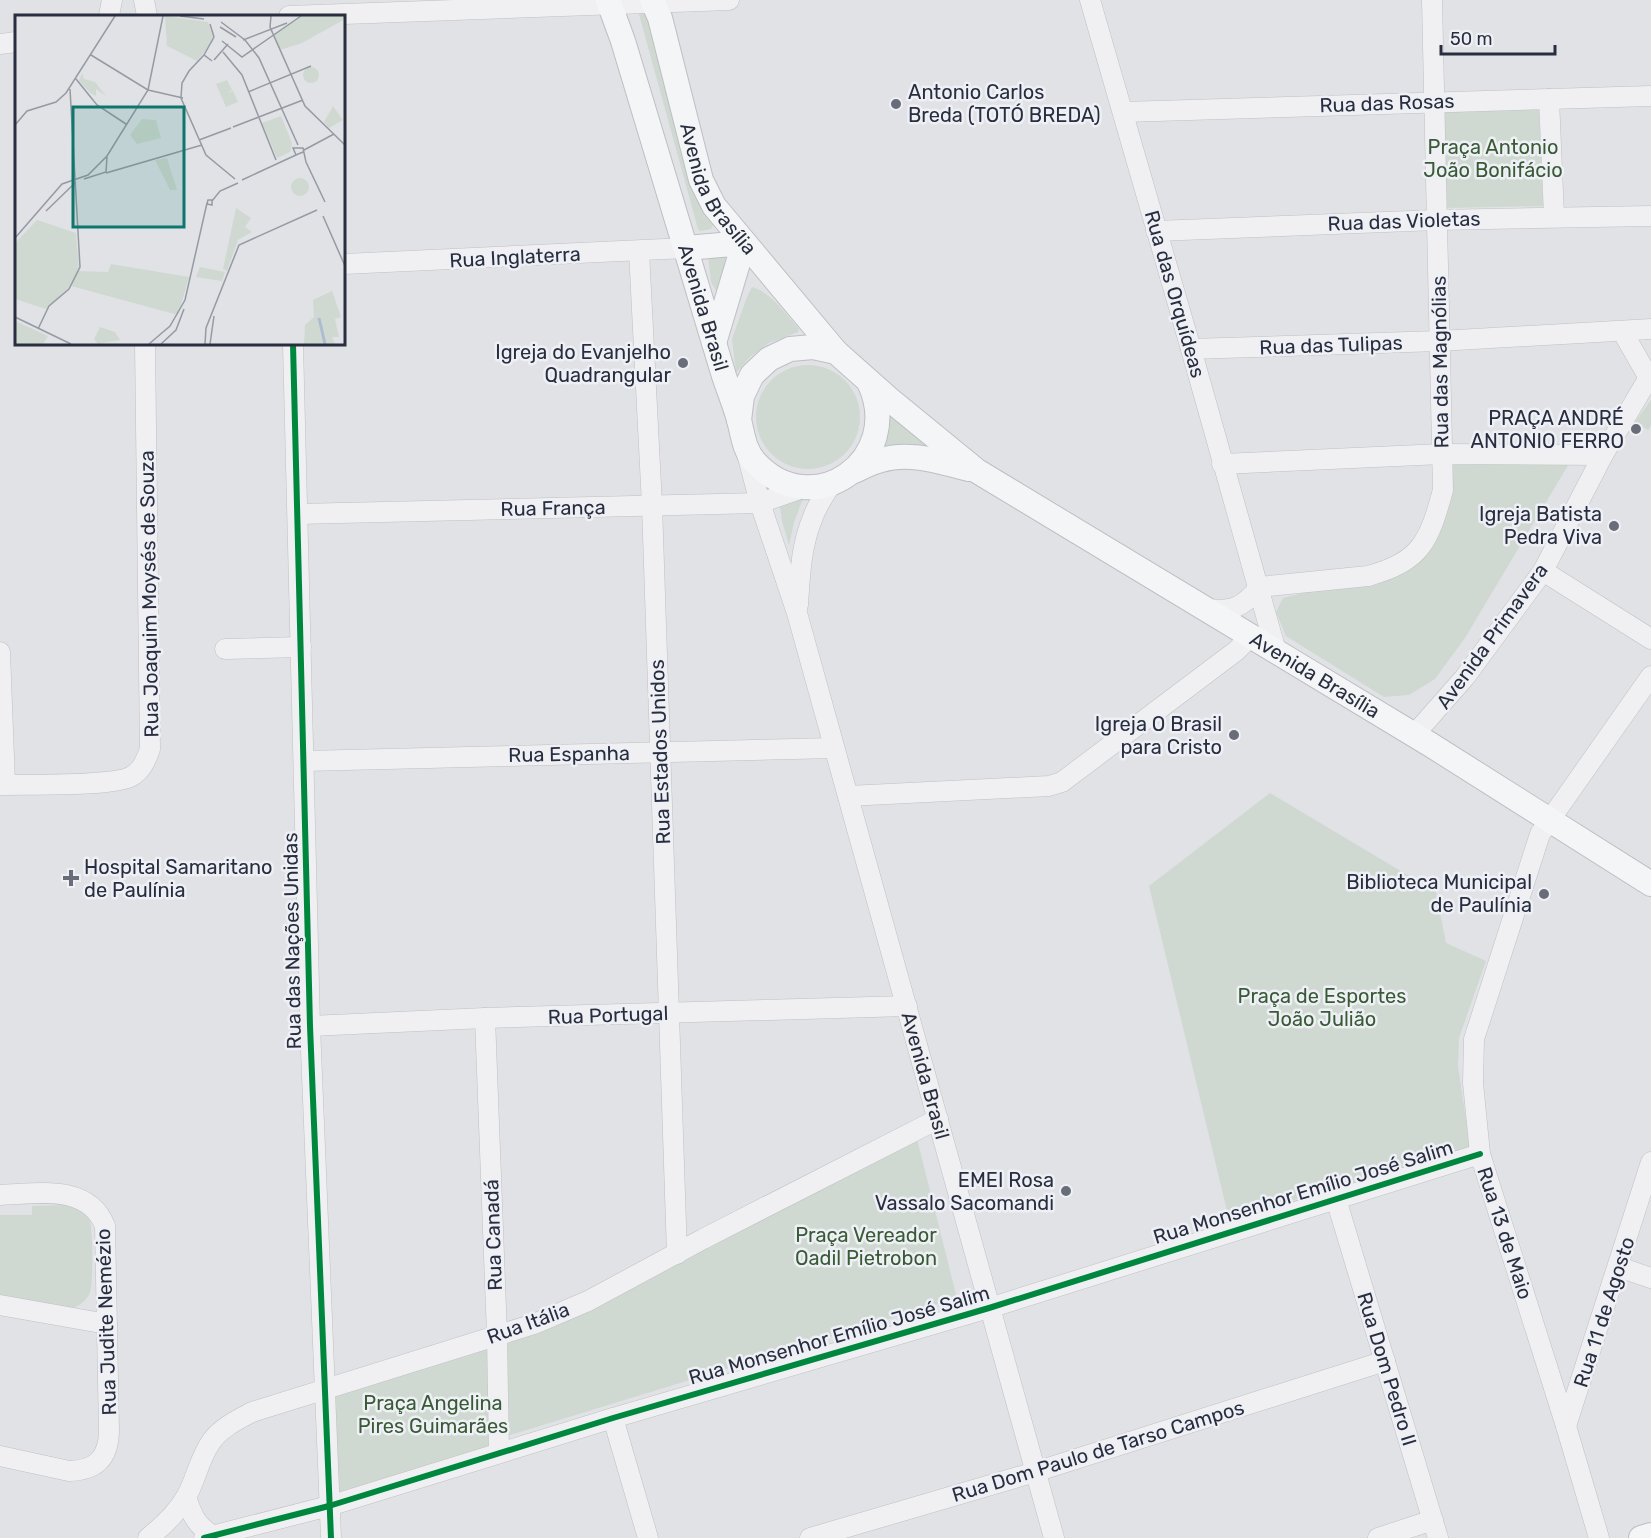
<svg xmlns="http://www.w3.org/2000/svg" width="1651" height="1538" viewBox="0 0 1651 1538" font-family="Rubik,sans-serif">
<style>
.green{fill:#d0d9d1}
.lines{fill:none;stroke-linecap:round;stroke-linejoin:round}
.minor-casing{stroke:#bfc0c4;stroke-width:21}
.major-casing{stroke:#bdbfc3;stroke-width:26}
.minor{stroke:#f0f0f2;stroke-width:20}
.major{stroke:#f4f5f6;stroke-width:24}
.cycleway-casing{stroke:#eef0f5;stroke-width:10}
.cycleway{stroke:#00873e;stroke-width:6}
.poi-dot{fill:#686d79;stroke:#eef0f5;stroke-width:2}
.labels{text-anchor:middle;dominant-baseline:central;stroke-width:5;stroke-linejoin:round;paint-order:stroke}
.poi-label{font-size:20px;fill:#282e3f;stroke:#eef0f5;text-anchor:end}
.street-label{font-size:20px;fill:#282e3f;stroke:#eef0f5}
.park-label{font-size:20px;fill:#385a35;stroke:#eef0f5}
.inset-river{fill:none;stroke:#aebcd1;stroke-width:3}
.inset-road{fill:none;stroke:#969aa3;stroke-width:1.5}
.view{fill:#0f766e;fill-opacity:0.15;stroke:#0f766e;stroke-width:3}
.inset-edge{fill:none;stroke:#282e3f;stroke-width:3}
</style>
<rect width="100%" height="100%" fill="#e0e2e6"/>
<!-- green -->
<g class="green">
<path d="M637,7L647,10L683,150L699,204L714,223L711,229L700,231L698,229Z"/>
<path d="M1539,109L1543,206L1445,208L1444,112Z"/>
<path d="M734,255L718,294L711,282L708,256Z"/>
<path d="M752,287C771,292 786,315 799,329L798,332L769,343L749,358L736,373L732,339L747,297Z"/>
<circle cx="808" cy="417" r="52"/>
<path d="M1651,400V426L1648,430L1635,422Z"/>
<path d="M889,413L931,447H881Z"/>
<path d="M1570,462L1465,638L1435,679L1409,695L1384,697L1286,636L1276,612L1283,598L1316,590L1381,582L1427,555L1442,520L1450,465Z"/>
<path d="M804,496L794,522L789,545L782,521L779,502Z"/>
<path d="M1270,793L1436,892L1446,943L1486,961L1459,1038L1458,1065L1470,1148L1229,1219L1149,886Z"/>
<path d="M917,1139L957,1298L507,1436L504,1345L633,1285Z"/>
<path d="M65,1205C74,1206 84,1210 89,1218C93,1226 93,1278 91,1288C90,1297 82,1305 73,1308C63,1312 14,1300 0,1297V1215H32V1206Z"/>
<path d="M491,1343L493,1449L334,1499L330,1394Z"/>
</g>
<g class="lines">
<!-- minor casing -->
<g class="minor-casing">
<g id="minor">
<path d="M144,0L147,16"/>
<path d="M1090,0L1191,349L1276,651"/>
<path d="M109,16L112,0"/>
<path d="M289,16L729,0"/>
<path d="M0,44L16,42"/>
<path d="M1549,99L1554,216"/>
<path d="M1123,112L1651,96"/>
<path d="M1156,231L1436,220L1651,216"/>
<path d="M639,251L652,505L677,1254"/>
<path d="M344,264L686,248"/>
<path d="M1622,331L1649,378"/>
<path d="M293,344L310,1026L331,1538"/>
<path d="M1191,349L1439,341L1651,329"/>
<path id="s1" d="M746,450L760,503L797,613L1054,1538"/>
<path d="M1222,464L1442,454L1603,455"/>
<path d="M298,514L760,503L805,487"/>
<path d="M1543,571L1651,639"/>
<path d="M1259,587L1368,576C1422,561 1429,541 1443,490L1432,0"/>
<path d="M798,605C800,575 801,545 813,517C817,505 825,495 831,484"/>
<path d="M1206,609C1231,612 1243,608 1259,587"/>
<path d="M225,649L301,647"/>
<path d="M0,652L5,784"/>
<path d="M1414,735L1465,677L1543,571L1603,455L1651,374"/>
<path d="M304,761L834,748"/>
<path d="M0,785C25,784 114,787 132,776C142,770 146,760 150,749L145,344"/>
<path d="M848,796L1049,786L1062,782L1236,651L1251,636"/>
<path d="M485,1018L497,1335L499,1453"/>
<path d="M310,1026L485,1018L907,1006"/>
<path d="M0,1195C37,1194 88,1183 105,1226L109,1432C108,1459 96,1470 69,1471L0,1456"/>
<path d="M1336,1199L1438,1538"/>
<path d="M1619,1267L1651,1278"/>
<path d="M0,1305L107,1324"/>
<path d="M613,1418L648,1538"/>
<path d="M1566,1426L1651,1162"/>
<path d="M186,1497C192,1515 196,1525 212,1535"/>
<path d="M148,1538C162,1527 177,1513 186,1497C196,1480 199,1459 211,1442C220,1428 239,1419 252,1412L534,1324L588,1301L703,1239L938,1119"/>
<path d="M204,1538L329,1506L613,1418L989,1308L1480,1154"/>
<path d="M810,1538L1035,1472L1385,1361"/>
<path d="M1378,1538L1433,1520"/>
<path d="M1599,1538L1566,1426L1480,1154L1473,1083L1474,1039L1540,834L1651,676"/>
</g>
</g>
<!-- major casing -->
<g class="major-casing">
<g id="major">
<path id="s2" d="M608,0L623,41L724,376C729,391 735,405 739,420C743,435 744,450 755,462C812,525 906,460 869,382"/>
<path id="s3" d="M652,0L660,18L701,180L714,206L836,352"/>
<path d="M686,248L744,243L714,343"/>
<path id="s4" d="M739,420L742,396L752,375L769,359L790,349L813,347L836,352L889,399L977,471L1431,745L1651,884"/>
<path d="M854,471C863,467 872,462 881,460C910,451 940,462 969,469"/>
<path d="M1641,1538L1651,1535"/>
</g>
</g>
<!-- minor -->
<use href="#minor" class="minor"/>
<!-- major -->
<use href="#major" class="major"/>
<!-- cycleway casing -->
<g class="cycleway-casing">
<g id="cycleway">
<path d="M293,344L310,1026L331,1538"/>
<path d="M204,1538L329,1506L613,1418L989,1308L1480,1154"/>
</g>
</g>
<!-- cycleway -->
<use href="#cycleway" class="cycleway"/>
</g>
<!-- markers -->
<g class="poi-dot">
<circle cx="896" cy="104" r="6"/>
<circle cx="683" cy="363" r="6"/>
<circle cx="1636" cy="429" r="6"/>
<circle cx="1614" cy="526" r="6"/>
<circle cx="1234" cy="735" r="6"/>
<path d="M68 869h6v6h6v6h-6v6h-6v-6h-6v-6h6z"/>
<circle cx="1544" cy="894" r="6"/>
<circle cx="1066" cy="1191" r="6"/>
</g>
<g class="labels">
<!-- poi labels -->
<g class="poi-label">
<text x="908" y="92" text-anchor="start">Antonio Carlos<tspan x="908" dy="23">Breda (TOTÓ BREDA)</tspan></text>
<text x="671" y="352">Igreja do Evanjelho<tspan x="671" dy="23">Quadrangular</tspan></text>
<text x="1624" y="418">PRAÇA ANDRÉ<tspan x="1624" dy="23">ANTONIO FERRO</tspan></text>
<text x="1602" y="514">Igreja Batista<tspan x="1602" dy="23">Pedra Viva</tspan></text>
<text x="1222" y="724">Igreja O Brasil<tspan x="1222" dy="23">para Cristo</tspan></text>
<text x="84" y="867" text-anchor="start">Hospital Samaritano<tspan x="84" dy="23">de Paulínia</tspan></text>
<text x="1532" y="882">Biblioteca Municipal<tspan x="1532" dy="23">de Paulínia</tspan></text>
<text x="1054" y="1180">EMEI Rosa<tspan x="1054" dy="23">Vassalo Sacomandi</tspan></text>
</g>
<!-- street labels -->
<g class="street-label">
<text transform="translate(1387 103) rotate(-2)">Rua das Rosas</text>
<text stroke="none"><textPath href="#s3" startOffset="202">Avenida Brasília</textPath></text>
<text transform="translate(1404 221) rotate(-2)">Rua das Violetas</text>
<text transform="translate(515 257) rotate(-3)">Rua Inglaterra</text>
<text transform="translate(1175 294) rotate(74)">Rua das Orquídeas</text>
<text stroke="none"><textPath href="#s2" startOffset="322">Avenida Brasil</textPath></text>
<text transform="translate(1331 345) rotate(-2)">Rua das Tulipas</text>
<text transform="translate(1440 362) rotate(-91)">Rua das Magnólias</text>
<text transform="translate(553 508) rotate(-1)">Rua França</text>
<text transform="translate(149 594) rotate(-91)">Rua Joaquim Moysés de Souza</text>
<text transform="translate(1492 636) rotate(-54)">Avenida Primavera</text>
<text stroke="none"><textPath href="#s4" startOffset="720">Avenida Brasília</textPath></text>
<text transform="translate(660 752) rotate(-92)">Rua Estados Unidos</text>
<text transform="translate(569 754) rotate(-1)">Rua Espanha</text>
<text transform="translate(292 941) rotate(-91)">Rua das Nações Unidas</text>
<text transform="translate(608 1015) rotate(-2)">Rua Portugal</text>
<text stroke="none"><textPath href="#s1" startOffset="651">Avenida Brasil</textPath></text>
<text transform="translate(1303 1192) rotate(-17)">Rua Monsenhor Emílio José Salim</text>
<text transform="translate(1505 1233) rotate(72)">Rua 13 de Maio</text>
<text transform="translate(493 1235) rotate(-92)">Rua Canadá</text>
<text transform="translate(1604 1312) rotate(-72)">Rua 11 de Agosto</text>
<text transform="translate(106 1322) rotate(-92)">Rua Judite Nemézio</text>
<text transform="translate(528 1323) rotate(-20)">Rua Itália</text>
<text transform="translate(839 1335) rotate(-16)">Rua Monsenhor Emílio José Salim</text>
<text transform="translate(1387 1369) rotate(73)">Rua Dom Pedro II</text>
<text transform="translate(1098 1451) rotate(-17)">Rua Dom Paulo de Tarso Campos</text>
</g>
<!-- park labels -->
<g class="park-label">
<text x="1493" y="147">Praça Antonio<tspan x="1493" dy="23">João Bonifácio</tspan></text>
<text x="1322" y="996">Praça de Esportes<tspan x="1322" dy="23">João Julião</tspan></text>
<text x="866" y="1235">Praça Vereador<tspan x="866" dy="23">Oadil Pietrobon</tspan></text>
<text x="433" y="1403">Praça Angelina<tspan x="433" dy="23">Pires Guimarães</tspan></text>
</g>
</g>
<!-- overview -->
<g transform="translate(15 15)">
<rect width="330" height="330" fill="#e0e2e6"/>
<path d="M150,1L193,7L199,25L182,46L152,31ZM287,1H330V4L287,28L265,35L258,20ZM288 60a8 8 0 1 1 16 0a8 8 0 1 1-16 0ZM67,58L69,64L80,67L91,81L81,74V81L75,78L64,66ZM212,65L217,75L212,78L218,76L223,87L211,92L201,69ZM318,91L328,105L314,113L309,107ZM266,101L277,128L275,137L262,143L247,108ZM127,104L141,105L146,123L122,129L115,120ZM152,143L162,175H155L140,145ZM276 172a9 9 0 1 1 18 0a9 9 0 1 1-18 0ZM221,193L236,203L230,212L237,217L223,225L212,256L208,254ZM22,205L61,218L64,256L93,257L96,249L174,262L163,300L56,271L31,294L0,284V228ZM185,252L210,257L207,266L181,262ZM317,276L326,302L320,304L324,322H317L320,329H289L290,310L299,302L298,285ZM0,306L33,321L28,329H0ZM85,312L100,317L105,325L83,329L79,324Z" fill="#d0d9d1"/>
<path class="inset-river" d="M304,303L310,329"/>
<path class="inset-road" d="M165,1L189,4M256,1L255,12L290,91L330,130M206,7L230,25L244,43L283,130M205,12L221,22M228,25L272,8M207,26L227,42L286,1M208,37L227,60L261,145M76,40L133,75L168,83M189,40L199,22L195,9M199,45L213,29M197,46L189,40L174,56L167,68L166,83L191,140L220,164M61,64L82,90L111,109M233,77L296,51M0,110L12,96L41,87L51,78L100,1M218,112L288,85M184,125L216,113M289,135L319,119M288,137L281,140L278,133H288L291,147L310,187M91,158L187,130M69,164L91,157L92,142M227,165L281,140M193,185H197V190L192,189ZM197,186L205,176L223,168M31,196L61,167M308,201L330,251M0,223L47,169L73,160L92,141L133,75L148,1M0,302L56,329M23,314L34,291L54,274L65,252L55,74M134,329L155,311L170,285L192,188M146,329L161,315L169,294M190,329L191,313L224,230L302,195M195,329L199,301"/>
<path class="view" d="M58,92H169V212H58Z"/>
<rect width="330" height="330" class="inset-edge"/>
</g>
<!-- scale -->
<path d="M1441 45v9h114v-9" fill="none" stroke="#282e3f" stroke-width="3"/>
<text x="1450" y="45" font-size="18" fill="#282e3f" stroke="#eef0f5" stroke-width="4.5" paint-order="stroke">50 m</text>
</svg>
